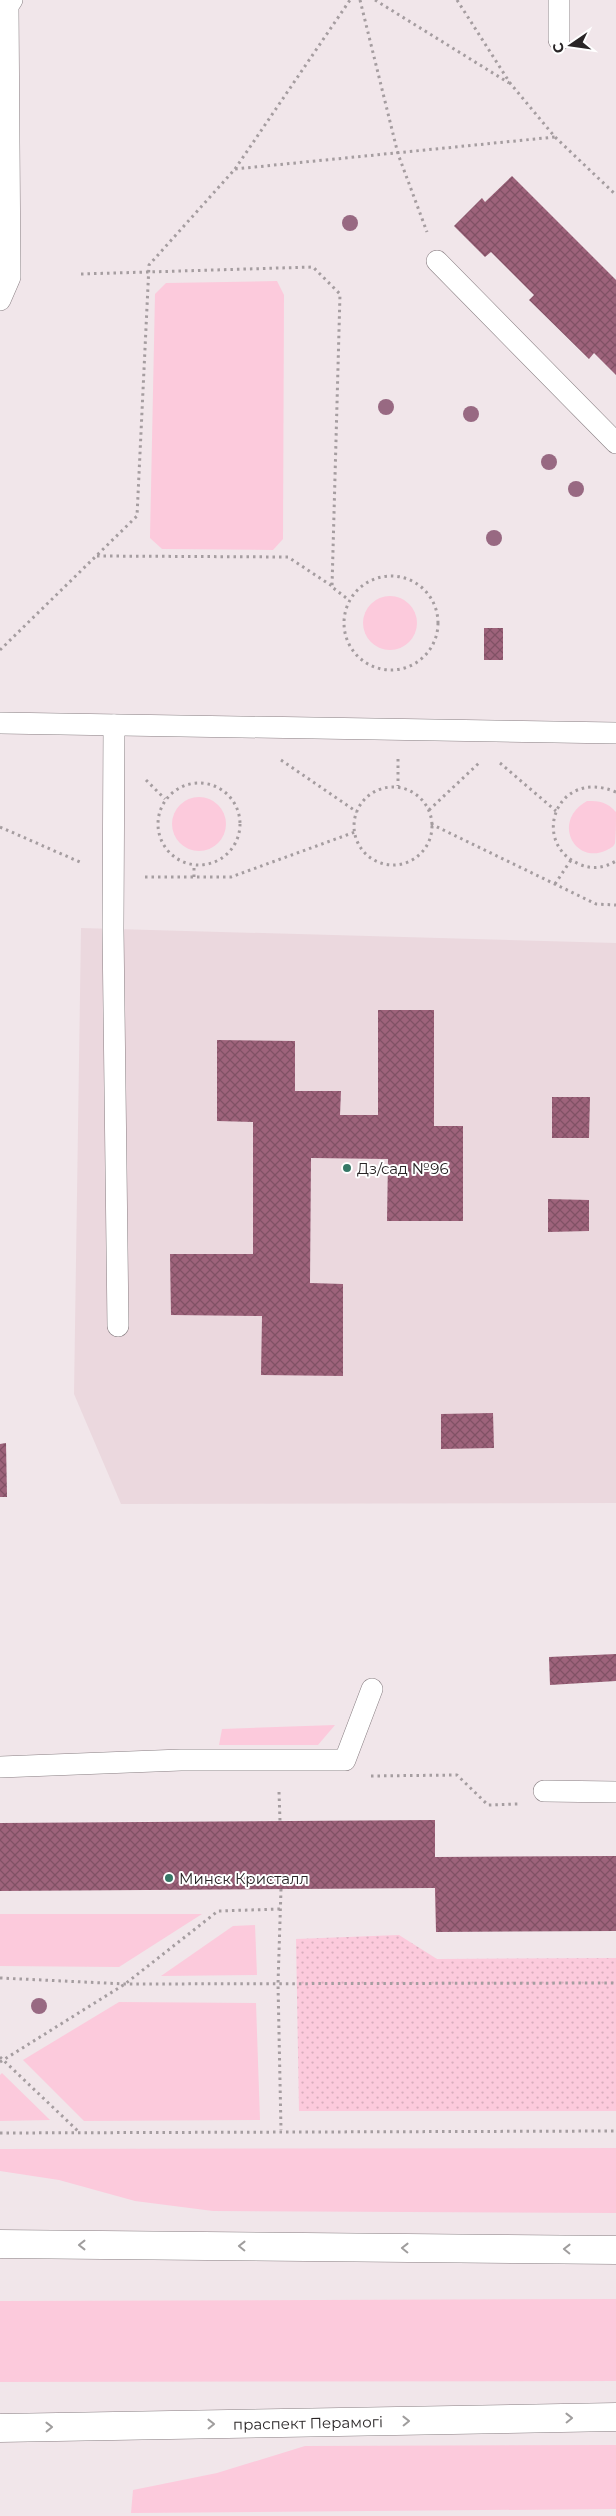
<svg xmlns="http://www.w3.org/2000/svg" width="616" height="2516" viewBox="0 0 616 2516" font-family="Montserrat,sans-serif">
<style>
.built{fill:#ebd8de}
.green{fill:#fccadc}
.park{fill:url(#park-dots)}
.building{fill:url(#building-cross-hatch)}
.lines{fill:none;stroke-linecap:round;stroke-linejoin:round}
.lane-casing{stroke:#897f83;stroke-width:22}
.primary-casing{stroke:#897f83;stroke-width:29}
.path{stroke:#a59da0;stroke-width:3;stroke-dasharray:2.5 4;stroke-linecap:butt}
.lane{stroke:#fff;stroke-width:21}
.primary{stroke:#fff;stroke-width:28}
.tree{fill:#986982}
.oneway{stroke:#9f9d9d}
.poi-dot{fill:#367766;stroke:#fff;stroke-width:2}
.labels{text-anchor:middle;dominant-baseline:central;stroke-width:4;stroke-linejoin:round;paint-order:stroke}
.poi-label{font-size:15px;fill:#292526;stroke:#fff;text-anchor:start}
.street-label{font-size:15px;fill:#292526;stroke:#fff}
</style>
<defs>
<pattern id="park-dots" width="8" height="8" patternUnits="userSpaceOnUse" patternTransform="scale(1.25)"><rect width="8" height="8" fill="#fccadc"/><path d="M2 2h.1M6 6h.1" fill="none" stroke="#d8adbd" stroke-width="1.8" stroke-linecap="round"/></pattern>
<pattern id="building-cross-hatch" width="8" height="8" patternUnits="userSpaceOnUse" patternTransform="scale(1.25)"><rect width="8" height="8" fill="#9e637b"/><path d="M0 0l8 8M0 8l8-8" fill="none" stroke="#815165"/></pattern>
</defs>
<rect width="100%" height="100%" fill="#f1e6ea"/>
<!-- built -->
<path class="built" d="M81,928L616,943V1503L121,1504L74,1394Z"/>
<!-- green -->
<g class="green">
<path d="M277,281L284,295L283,539L273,550L162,549L150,538L155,294L166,283Z"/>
<circle cx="390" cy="623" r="27"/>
<circle cx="199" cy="824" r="27"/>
<path d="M587,801C600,801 607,802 616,812C616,821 616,835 615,843C614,847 610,848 607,850C575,866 551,821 587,801Z"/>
<path d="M335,1725L318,1745H219L222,1729Z"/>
<path d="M0,1914H202L119,1967L0,1966Z"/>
<path d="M255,1925L257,1975L161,1976L233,1926Z"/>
<path d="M119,2002L256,2003L260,2120L84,2121L23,2060Z"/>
<path d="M2,2073L50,2120L0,2121V2075Z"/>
<path d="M616,2148V2213L213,2211L135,2201L59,2180L0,2171V2149Z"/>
<path d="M616,2299V2381L0,2382V2301Z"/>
<path d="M616,2445V2509L131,2513L133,2490L217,2473L305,2446Z"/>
</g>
<!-- park -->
<path class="park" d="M399,1935L437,1959L616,1958V2111H299L296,1939Z"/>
<!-- building -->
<g class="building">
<path d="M512,176L616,280V375L594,353L589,359L529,300L534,295L491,252L485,257L454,226L482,198L485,202Z"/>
<rect x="484" y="628" width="19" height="32"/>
<path d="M378,1010H434V1126H463V1221H387L388,1159L311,1158L310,1283L343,1284V1376L261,1375L262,1316L171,1315L170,1254H253V1122L217,1121V1040L295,1041V1091H341L340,1115H378Z"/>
<path d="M552,1097H590L589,1138H552Z"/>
<path d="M548,1199L589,1200V1231L548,1232Z"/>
<path d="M493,1413L494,1448L441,1449V1414Z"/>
<path d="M6,1443L7,1497H0V1444Z"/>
<path d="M616,1654V1681L550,1685L549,1657Z"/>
<path d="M435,1820V1857L616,1856V1931L436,1932L435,1888L0,1891V1823Z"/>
</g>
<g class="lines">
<!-- lane casing -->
<g class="lane-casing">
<g id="lane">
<path d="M559,40V0"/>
<path d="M437,261L616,443"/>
<path d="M0,300L10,277L8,6L12,0"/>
<path d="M0,723L616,733"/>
<path d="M114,725L113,929L118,1326"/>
<path d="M0,1767L181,1760H345L372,1689"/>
<path d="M544,1791L616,1792"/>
</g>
</g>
<!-- primary casing -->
<g class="primary-casing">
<g id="primary">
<path d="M0,2244L616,2250"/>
<path id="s1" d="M0,2428L616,2417"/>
</g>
</g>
<!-- path -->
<g class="path">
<path d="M360,0L398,154L427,232"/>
<path d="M375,0L509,83"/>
<path d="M457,0L510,83L555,137L616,195"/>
<path d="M235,169L350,0"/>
<path d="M81,274L313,267L340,294L332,587L349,600"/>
<path d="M97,556L288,557L332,586"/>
<circle cx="391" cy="623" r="47"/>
<path d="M0,650L137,516L149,265L235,169L555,137"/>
<path d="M398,759V786"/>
<path d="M281,760L357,812"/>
<path d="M500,763L556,811"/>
<path d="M146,780L165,799"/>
<circle cx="199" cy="824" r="41"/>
<circle cx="393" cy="826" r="39"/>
<path d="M616,792C556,767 530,843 579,864C592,870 604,868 616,861"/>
<path d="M429,810L479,763"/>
<path d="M431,824L596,904L616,905"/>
<path d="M0,827L82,863"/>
<path d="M145,877H231L355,832"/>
<path d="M194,877V864"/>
<path d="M555,884L571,860"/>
<path d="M371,1776L457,1775L488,1805L518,1804"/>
<path d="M279,1792L280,1821"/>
<path d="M281,1889L278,1984L281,2130"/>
<path d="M0,1978L125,1984L616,1983"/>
<path d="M0,2057L80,2133"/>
<path d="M0,2062L125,1984L218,1911L280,1909"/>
<path d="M0,2133L616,2131"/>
</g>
<!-- lane -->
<use href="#lane" class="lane"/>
<!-- primary -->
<use href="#primary" class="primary"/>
</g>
<!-- trees -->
<g class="tree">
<circle cx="350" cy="223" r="8"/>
<circle cx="386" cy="407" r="8"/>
<circle cx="471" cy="414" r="8"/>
<circle cx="549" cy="462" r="8"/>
<circle cx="576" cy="489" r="8"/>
<circle cx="494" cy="538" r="8"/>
<circle cx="39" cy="2006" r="8"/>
</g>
<!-- one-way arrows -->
<defs><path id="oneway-chevron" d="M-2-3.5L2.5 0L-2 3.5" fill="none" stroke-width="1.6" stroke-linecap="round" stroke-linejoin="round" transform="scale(1.25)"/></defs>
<g class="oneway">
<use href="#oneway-chevron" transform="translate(82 2245) rotate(-180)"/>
<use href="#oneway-chevron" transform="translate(242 2246) rotate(-179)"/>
<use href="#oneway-chevron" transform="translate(405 2248) rotate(-179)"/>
<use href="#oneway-chevron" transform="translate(567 2249) rotate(-179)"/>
<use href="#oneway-chevron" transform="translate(569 2418) rotate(-1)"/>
<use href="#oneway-chevron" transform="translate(406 2421) rotate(-1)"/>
<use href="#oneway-chevron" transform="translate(211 2424) rotate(-1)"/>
<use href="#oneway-chevron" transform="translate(49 2427) rotate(-1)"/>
</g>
<!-- markers -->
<g class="poi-dot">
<circle cx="347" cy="1168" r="5"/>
<circle cx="169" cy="1878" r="5"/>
</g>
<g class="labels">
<!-- poi labels -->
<g class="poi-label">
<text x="357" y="1168">Дз/сад №96</text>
<text x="179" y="1878">Минск Кристалл</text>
</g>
<!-- street labels -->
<g class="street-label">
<text stroke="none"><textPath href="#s1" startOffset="308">праспект Перамогі</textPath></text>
</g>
</g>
<!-- north arrow -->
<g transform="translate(571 45) rotate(257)" stroke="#ffffff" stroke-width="4" paint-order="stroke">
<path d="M0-4L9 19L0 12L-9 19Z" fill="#292526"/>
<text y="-8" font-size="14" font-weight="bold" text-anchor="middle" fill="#292526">С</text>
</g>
</svg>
